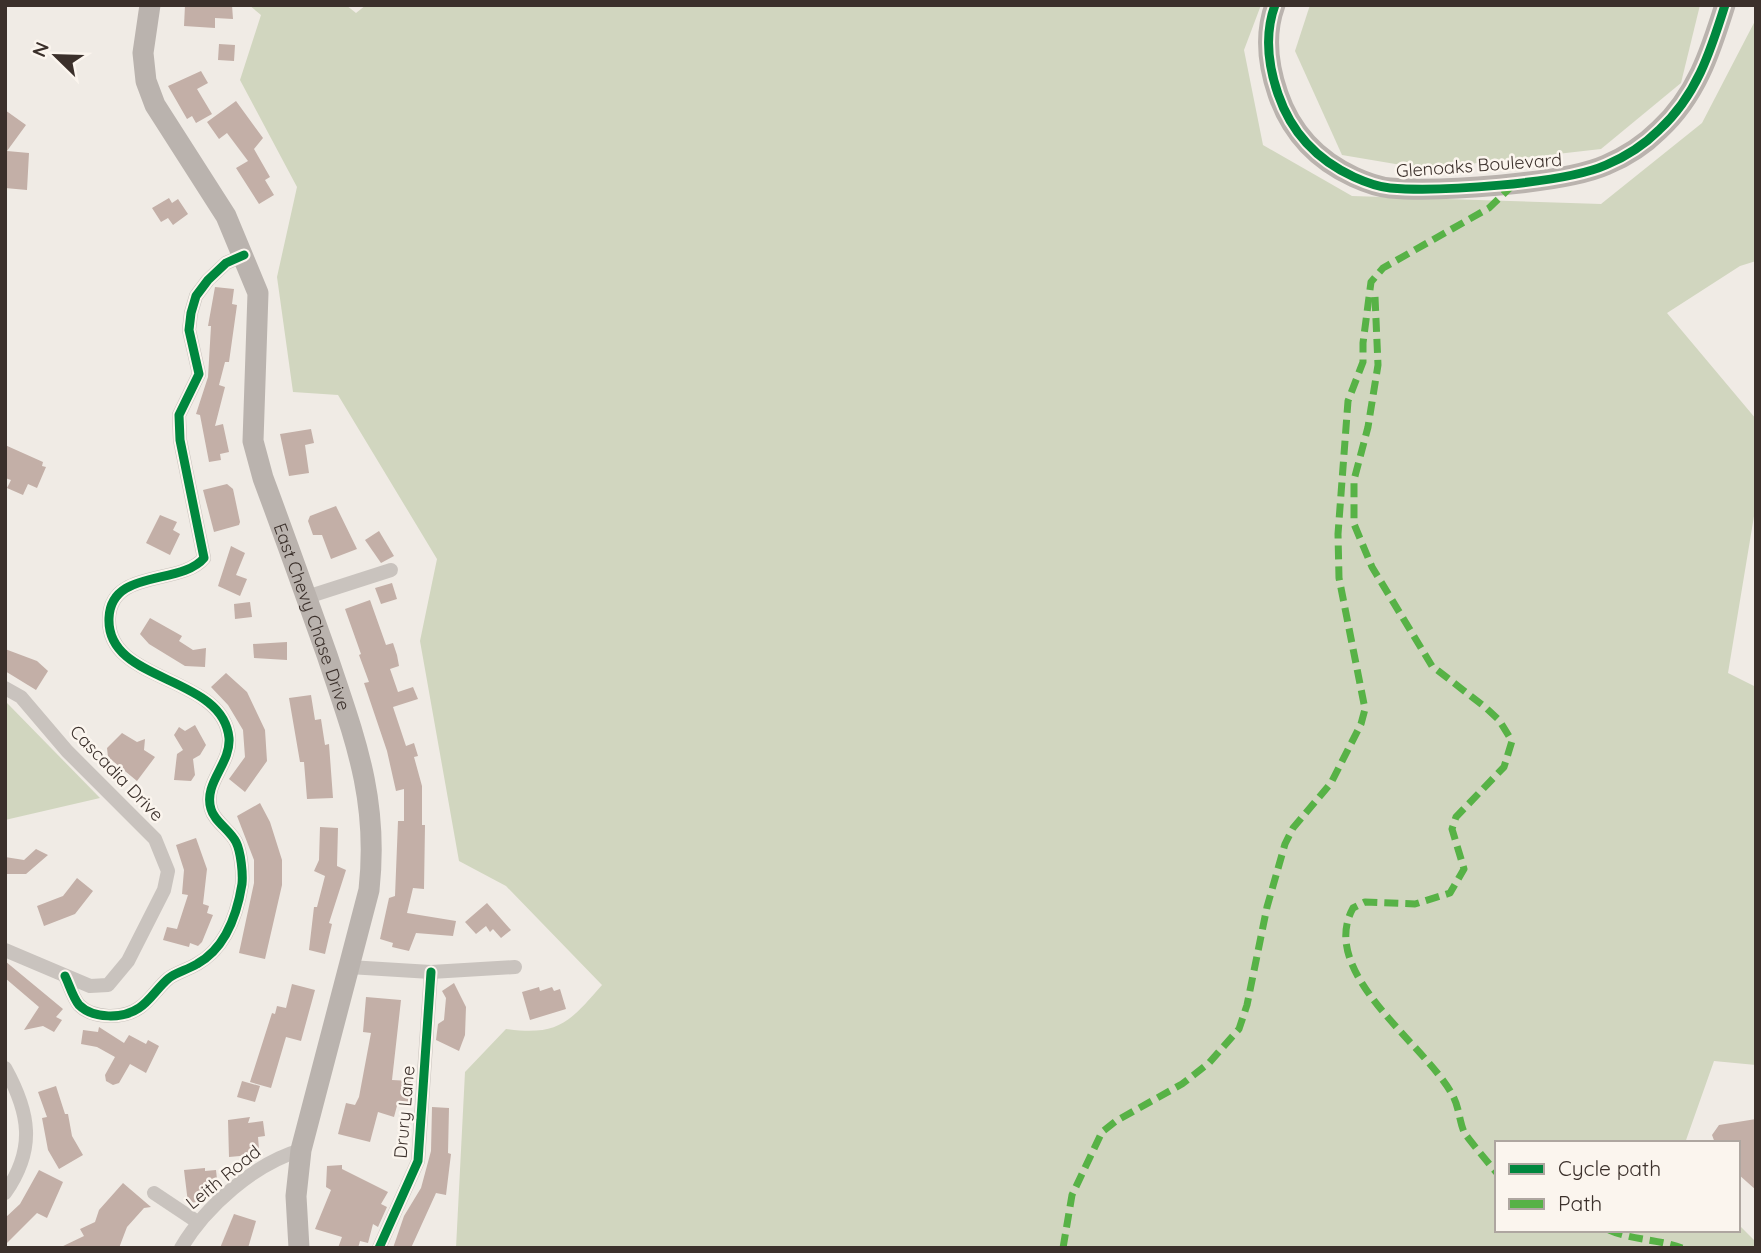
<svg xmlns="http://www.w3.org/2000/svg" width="1761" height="1253" viewBox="0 0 1761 1253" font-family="Quicksand,sans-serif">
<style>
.green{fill:#d1d6bf}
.building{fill:#c3afa7}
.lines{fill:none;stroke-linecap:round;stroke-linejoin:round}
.street{stroke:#c9c3be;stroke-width:14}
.secondary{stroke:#bab3ae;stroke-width:21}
.quiet{stroke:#57b246;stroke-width:7;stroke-dasharray:14 7;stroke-linecap:butt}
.cycleway-casing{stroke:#fbf5ee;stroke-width:13}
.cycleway{stroke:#00873e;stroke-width:9}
.labels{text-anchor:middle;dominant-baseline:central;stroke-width:5;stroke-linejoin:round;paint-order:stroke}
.street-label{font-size:18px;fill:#3b302b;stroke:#fbf5ee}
</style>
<rect width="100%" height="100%" fill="#f0ebe5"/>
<!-- green -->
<g class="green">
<path d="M249,5H346L356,13L366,5H1261L1244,50L1263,145L1352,196L1601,204L1702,123L1756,19V261L1740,266L1667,313L1756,419V504L1728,673L1756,687V1065L1714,1061L1685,1143H1497V1230H1738V1224L1756,1242V1248H456L465,1072L506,1029C558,1036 569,1023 602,985L506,886L459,861L420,641L437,559L338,395L293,392L277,277L297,187L240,80L261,15Z"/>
<path d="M1310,5H1700L1681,83L1601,149L1425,169L1342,155L1295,51Z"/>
<path d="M5,701L7,703L100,798L5,820Z"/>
</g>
<!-- building -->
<g class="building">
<path d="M185,5H232L233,19L215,18V28L184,26Z"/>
<path d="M219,44L235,45L234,61L218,60Z"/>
<path d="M201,71L208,83L197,89L212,114L196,123L192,116L187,119L168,86Z"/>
<path d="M236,101L263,138L254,149L270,177L265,180L274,195L259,204L236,168L248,161L227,133L219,139L207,122Z"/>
<path d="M5,110L26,125L7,151L29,153L27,190L5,188Z"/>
<path d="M169,198L172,203L178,199L188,214L173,225L168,218L161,222L152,208Z"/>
<path d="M215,287L234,289L232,304L237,305L229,362H225L219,385L225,387L215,426L223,424L229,452L220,454L221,460L209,462L200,415L196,414L208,377L211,326H208Z"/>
<path d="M311,429L314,443L305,445L309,473L289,476L280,434Z"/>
<path d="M5,445L43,462L42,466L46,467L37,488L28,484L23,495L7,488L11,480L5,478Z"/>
<path d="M227,484L233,489L240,522L239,525L214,532L203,490Z"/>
<path d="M336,506L357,549L331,559L322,535H313L308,521L310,516Z"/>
<path d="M160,515L177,522L173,530L180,534L170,555L146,543Z"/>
<path d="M379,531L394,556L381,563L365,540Z"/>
<path d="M231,546L245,553L236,575L247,579L240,596L218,586Z"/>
<path d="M392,583L397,599L381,604L375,588Z"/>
<path d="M370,600L386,645L393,643L397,655L399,666L390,669L398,692L413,687L418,699L393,707L406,746L414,743L418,756L414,757L422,786V825H425L424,889L413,888L407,913L456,921L453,936L416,933L409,951L392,947L393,943L380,939L389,898L395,896L398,821H404V789L396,791L387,751L364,683L369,682L359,655L361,654L345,609Z"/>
<path d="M250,602L252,617L235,619L234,604Z"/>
<path d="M150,618L182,636L179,641L193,650L206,648L205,667L185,666L149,644L140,634Z"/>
<path d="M287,642V660L254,658L253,644Z"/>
<path d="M5,649L37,661L48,671L36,690L5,671Z"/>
<path d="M226,673L247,692L265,730L267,761L245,792L229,779L245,757L243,730L228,705L211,687Z"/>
<path d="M311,695L315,720L321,719L325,745L329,744L333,798L307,799L304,762H300L289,698Z"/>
<path d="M195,725L206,745L200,755L193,759L195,775L191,781L174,780L177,754L183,750L174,735L179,727L185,731Z"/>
<path d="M122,733L137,742L145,739L144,750L155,757L137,781L108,757L107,748Z"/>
<path d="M260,803L270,822L282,860V885L265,959L239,953L254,883V860L237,816Z"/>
<path d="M320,827L338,828L337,866L346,870L329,923L332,924L325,954L309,950L314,907H317L325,876L314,871L319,860Z"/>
<path d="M196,838L207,869L203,904L209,906L207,913L213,915L202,942L198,946L190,943L189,947L163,940L167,927L177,929L188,895L182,894L184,870L176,845Z"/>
<path d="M36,849L48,855L26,874H5V857L24,860Z"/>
<path d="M77,878L93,891L75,914L44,926L37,906L63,896Z"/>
<path d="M487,903L511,930L501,938L493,929L490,932L486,926L476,934L465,922Z"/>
<path d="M5,961L63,1009L56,1017L62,1020L54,1032L43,1026L24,1030L39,1007L5,978Z"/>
<path d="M454,983L466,1007L465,1035L459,1051L436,1040L438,1024L444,1020L446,998L442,991Z"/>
<path d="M292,984L315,990L301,1041L286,1037L271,1088L250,1082L272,1013L275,1014L277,1006L286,1008Z"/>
<path d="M539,987L540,991L552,987L554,991L560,989L566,1009L530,1020L522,992Z"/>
<path d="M366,997L401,1000L392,1080L411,1081L410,1102H398L394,1117L378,1112L370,1142L338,1134L346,1103L355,1105L359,1097L371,1033L363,1032Z"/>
<path d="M99,1027L124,1043L129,1035L146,1044L148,1040L159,1046L146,1073L130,1064L119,1083L113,1085L106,1081L105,1075L115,1057L97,1047L81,1044L83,1030L98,1032Z"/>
<path d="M242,1081L260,1086L255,1102L237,1097Z"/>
<path d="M56,1086L65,1114H68L72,1136L83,1155L59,1169L48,1150L42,1118L47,1117L38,1092Z"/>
<path d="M432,1107L449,1108L448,1153L451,1154L446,1195L436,1193L411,1248H393L404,1216L421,1188L431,1151Z"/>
<path d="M250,1117L248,1123L263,1121L265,1136L258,1137L259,1149L251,1150V1155L229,1157L228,1120Z"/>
<path d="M1756,1119V1190L1738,1174V1143H1715L1712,1135L1719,1125Z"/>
<path d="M342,1165V1169L388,1192L381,1204L387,1207L378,1227L373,1224L368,1243L360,1241L358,1248H338L342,1237L315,1229L331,1190L326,1187L327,1166Z"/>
<path d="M205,1168V1171L216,1170L218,1189L207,1194L205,1201L188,1203L184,1170Z"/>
<path d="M39,1170L63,1182L47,1218L37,1213L5,1245V1218L20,1204Z"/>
<path d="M123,1183L151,1207L144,1208L127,1227L119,1248H59L84,1236L80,1229L95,1222L99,1210Z"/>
<path d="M234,1214L256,1221L248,1248H220Z"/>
</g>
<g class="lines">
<!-- street -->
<g class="street">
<path d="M307,597L391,570"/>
<path d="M5,688L21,697L67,751L155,839L168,871L164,890L128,961L108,985L90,986L5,950"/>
<path d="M349,967L431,972L515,967"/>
<path d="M65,976C69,984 73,998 79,1005C93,1019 123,1019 139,1008C150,1001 158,987 169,978C177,972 187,970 197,964C226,948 237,915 242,884C243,874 241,852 236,842C230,830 214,821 211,809C203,783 231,764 229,738C223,674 106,684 109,618C111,568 181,586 204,558L180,440L179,415L199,374L189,330L191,313L196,296L208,280L226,263L244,255"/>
<path d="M5,1068C30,1113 36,1149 5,1193"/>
<path d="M154,1193L196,1221"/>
<path d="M181,1248C206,1206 254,1164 301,1150"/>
<path d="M379,1248L418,1161L431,972"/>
</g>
<!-- secondary -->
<g class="secondary">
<path id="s1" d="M150,5L143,53L146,81L155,105L226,216L258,293L253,441L263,478C285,537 306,596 327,655C355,739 379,799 369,890L301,1150L296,1196L299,1248"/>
<path d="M1275,5C1264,35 1268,65 1278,94C1291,132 1317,160 1354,177C1365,182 1379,187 1390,188C1438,192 1563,184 1606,165C1625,157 1644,145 1659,130C1696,96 1710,53 1725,5"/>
</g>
<!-- quiet -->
<g class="quiet">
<path d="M1375,297L1378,365L1368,427L1354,480V524L1372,567L1432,666L1485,707L1499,720L1512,741L1504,767L1456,817L1452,829L1464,869L1450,893L1415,904L1365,902L1353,908C1317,974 1426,1044 1453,1096C1459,1107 1459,1120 1464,1132C1465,1135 1494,1170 1497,1173"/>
<path d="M1609,1230C1631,1240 1658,1239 1682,1248"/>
<path d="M1063,1248L1072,1195L1102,1132L1116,1121L1182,1084L1209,1063L1239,1029L1247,1005L1267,907L1285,844L1293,828L1331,783L1361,724L1365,709L1339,578L1338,534L1348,401L1363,362V343L1371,282L1383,268L1489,208L1514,184"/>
</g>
<!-- cycleway casing -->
<g class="cycleway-casing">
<g id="cycleway">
<path d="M1275,5C1264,35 1268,65 1278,94C1291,132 1317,160 1354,177C1365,182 1379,187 1390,188C1438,192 1563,184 1606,165C1625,157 1644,145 1659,130C1696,96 1710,53 1725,5"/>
<path d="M65,976C69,984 73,998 79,1005C93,1019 123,1019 139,1008C150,1001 158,987 169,978C177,972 187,970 197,964C226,948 237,915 242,884C243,874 241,852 236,842C230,830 214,821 211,809C203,783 231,764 229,738C223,674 106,684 109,618C111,568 181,586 204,558L180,440L179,415L199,374L189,330L191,313L196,296L208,280L226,263L244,255"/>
<path d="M379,1248L418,1161L431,972"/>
</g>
</g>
<!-- cycleway -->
<use href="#cycleway" class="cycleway"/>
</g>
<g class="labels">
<!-- street labels -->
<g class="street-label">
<text transform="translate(1479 165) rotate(-4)">Glenoaks Boulevard</text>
<text stroke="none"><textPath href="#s1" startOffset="651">East Chevy Chase Drive</textPath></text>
<text transform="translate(117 773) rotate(46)">Cascadia Drive</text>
<text transform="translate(404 1112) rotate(-85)">Drury Lane</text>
<text transform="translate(223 1177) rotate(-39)">Leith Road</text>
</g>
</g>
<!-- border -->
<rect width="1761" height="1253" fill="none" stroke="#3b302b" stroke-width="14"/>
<!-- legend -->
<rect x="1495" y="1141" width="245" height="91" fill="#fbf5ee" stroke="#aea6a0" stroke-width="2"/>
<rect x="1509" y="1164" width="35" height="10" fill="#00873e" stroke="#aea6a0" stroke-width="2"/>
<text x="1558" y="1176" font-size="21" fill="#3b302b">Cycle path</text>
<rect x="1509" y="1199" width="35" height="10" fill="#57b246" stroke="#aea6a0" stroke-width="2"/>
<text x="1558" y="1211" font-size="21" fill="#3b302b">Path</text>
<!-- north arrow -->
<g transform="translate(56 56) rotate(293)" stroke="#fbf5ee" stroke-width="5" paint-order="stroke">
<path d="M0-5L12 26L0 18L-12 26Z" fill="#3b302b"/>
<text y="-10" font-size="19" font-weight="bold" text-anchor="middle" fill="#3b302b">N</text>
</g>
</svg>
